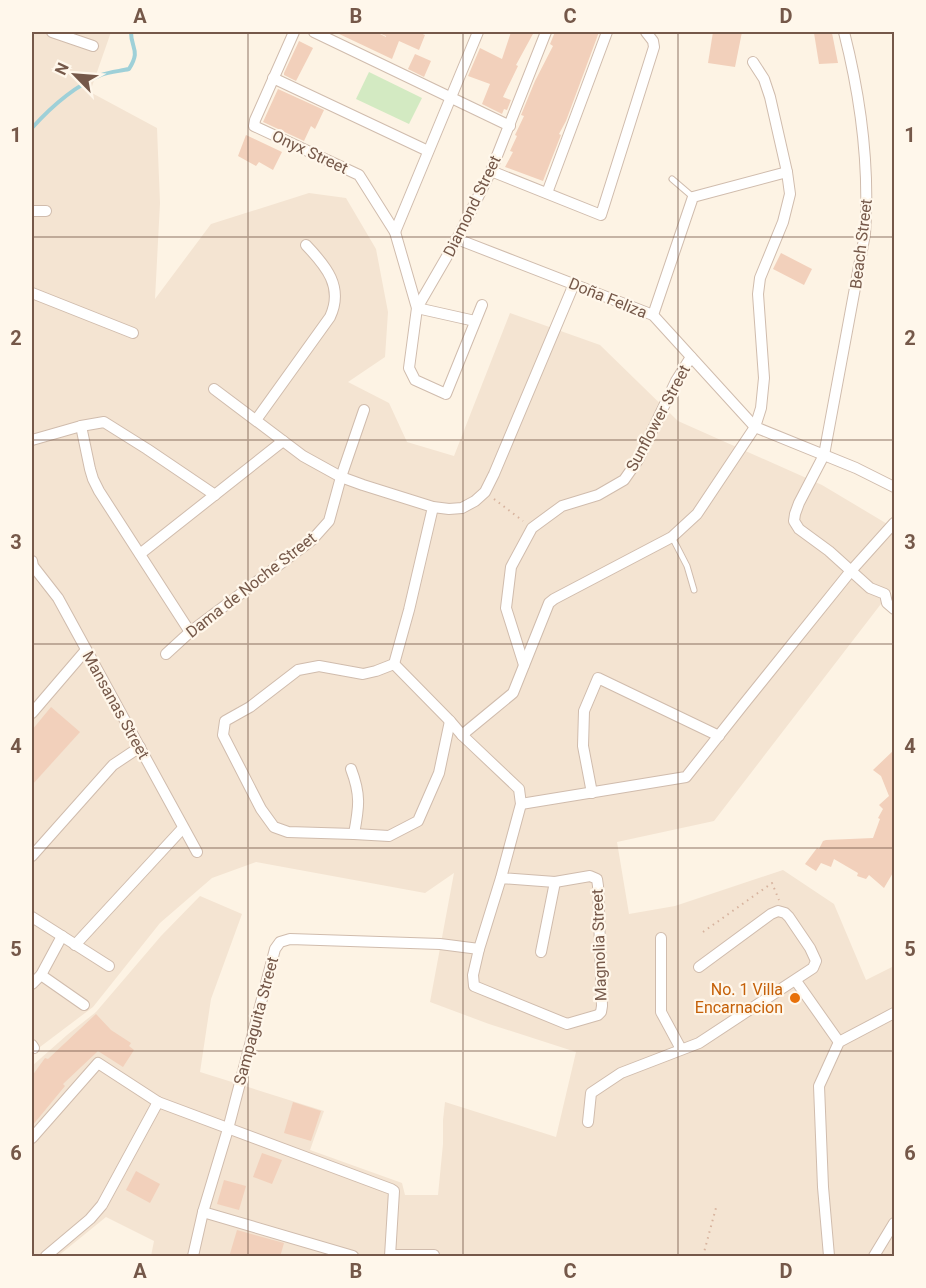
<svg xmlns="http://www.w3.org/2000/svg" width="926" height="1288" viewBox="0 0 926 1288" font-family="Roboto,sans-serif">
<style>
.residential{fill:#f4e4d2}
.green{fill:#d3eac2}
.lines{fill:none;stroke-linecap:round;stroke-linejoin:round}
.stream{stroke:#9ed0d8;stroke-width:4}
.building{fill:#f2d0bb}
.lane-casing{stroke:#d0bcad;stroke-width:7}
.street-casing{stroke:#d0bcad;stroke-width:12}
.path{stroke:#d7b39e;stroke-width:2;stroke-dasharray:1.5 4.5;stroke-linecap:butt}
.lane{stroke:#fff;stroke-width:5}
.street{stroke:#fff;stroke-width:10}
.grid{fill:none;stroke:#755849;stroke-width:1.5;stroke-opacity:0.55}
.food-dot{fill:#e8710a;stroke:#fff7eb;stroke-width:2}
.labels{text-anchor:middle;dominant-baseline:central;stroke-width:4.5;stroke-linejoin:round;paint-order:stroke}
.street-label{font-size:16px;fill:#755849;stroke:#fff7eb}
.food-label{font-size:16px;fill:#c56008;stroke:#fff7eb;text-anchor:end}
.neatline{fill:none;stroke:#755849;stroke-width:2}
.grid-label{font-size:20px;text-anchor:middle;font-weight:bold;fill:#755849}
</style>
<rect width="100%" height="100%" fill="#fdf3e4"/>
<!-- residential -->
<path class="residential" d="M32,32H111L90,92L157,128L160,203L155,299L211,224L309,193L346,198L376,249L388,312L385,357L348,382L389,403L407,442L454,456L510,313L600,345L678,421L822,485L894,528V587L714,821L617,842L629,914L675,906L783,870L834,904L866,980L894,966V1256H151L154,1241L106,1217L58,1256H32V1066L67,1035L96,1012L161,936L200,896L242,914L211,999L200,1072L324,1111L310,1150L402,1183L405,1195H438L443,1144V1120L445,1102L556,1137L576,1052L489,1024L430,1002L454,873L425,893L256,862L212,878L160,923L93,1007L32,1053Z"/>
<!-- green -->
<path class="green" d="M369,72L422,98L409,124L356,99Z"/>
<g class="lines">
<!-- stream -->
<path class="stream" d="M32,128C50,108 75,86 101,75C109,72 120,71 129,69C141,50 131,49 131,32"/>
</g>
<!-- building -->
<g class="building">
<path d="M335,32H376L386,37V36L376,32H418L425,35L419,50L399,41L392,59Z"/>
<path d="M511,32H534L516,65L518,66L503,97L511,100L507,110L504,109L502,114L482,104L490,84L468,76L480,48L502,59Z"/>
<path d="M555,32H599L566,121L559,134L561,135L543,181L505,167L513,152L510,151L517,136L515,135L524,116L521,115L535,81L553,46L550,44Z"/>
<path d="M713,32H742L735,67L708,63Z"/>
<path d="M814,33H832L838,63L819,64Z"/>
<path d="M299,41L313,48L296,81L284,75V73Z"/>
<path d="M415,54L431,61L424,77L408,69Z"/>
<path d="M278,89L324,110L315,129L311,126L304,141L263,122Z"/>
<path d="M246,135L282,152L273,170L259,162L256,166L238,156Z"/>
<path d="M781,253L812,269L804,285L773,269Z"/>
<path d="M51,707L80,732L32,785V730Z"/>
<path d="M894,750V871L884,888L869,875L866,879L857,876L858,873L834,859L831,867L821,863L816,871L805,864L817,848L819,849L823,841L826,840L873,838L880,819L878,818L883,809L879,805L889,796L881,776L873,770Z"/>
<path d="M96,1014L111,1030L131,1043L129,1046L134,1050L123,1067L98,1051L63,1084L65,1086L32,1126V1076L45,1058L48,1059Z"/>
<path d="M293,1102L321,1111L311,1141L284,1133Z"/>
<path d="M262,1153L282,1160L272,1184L253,1177Z"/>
<path d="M136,1171L160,1184L150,1203L126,1190Z"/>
<path d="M224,1180L246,1186L239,1210L217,1204Z"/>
<path d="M237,1230L284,1243L280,1257H229Z"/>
</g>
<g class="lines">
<!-- lane casing -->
<g class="lane-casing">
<g id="lane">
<path d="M672,179L693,197"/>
<path d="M672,537L687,566L694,590"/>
</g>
</g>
<!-- street casing -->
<g class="street-casing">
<g id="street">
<path d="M52,32L93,46"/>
<path d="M294,32L255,120L254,126L359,175L395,232L417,308L475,321"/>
<path d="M314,32L510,126"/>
<path d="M844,32C861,99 870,164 865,234L824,455L799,503L795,514L794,521L799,529L829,551L870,588L885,594L887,603L894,609"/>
<path d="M273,78L428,151"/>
<path d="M491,171L601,215L654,47L653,41L646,32"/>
<path d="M547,193L607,32"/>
<path d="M32,211H46"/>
<path d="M395,232L478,32"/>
<path d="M457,239L653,315L755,427L856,468L894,487"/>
<path d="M32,293L133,333"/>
<path d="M482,305L446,394L415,380L409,368L417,308L457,239L491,171L546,32"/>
<path d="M653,315L693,197L787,172"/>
<path d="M214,389L303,456L341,477L363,485L433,507L449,509L462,508L475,501L485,492L494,474L574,284"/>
<path d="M256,420L330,317C344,287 326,266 306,245"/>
<path d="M81,426L90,469L93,479L99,491L190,632"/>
<path d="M32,440L81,426L104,422L147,449L215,495"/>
<path d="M140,554L283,441"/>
<path d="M32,561L33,566L58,598L197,852"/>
<path d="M166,654L190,632L312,540L329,521L341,477L364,410"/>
<path d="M394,664L450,721L462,735L519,789L521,804L501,878L479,949L473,975L474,986L567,1024L598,1015L601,1012L602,1006L598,886L597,879L590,876L555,882L501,878"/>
<path d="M394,664L376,671L363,674L319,666L298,670L250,707L225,721L223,735L261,809L274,827L288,832L354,834L389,836L418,821L439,773L450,721"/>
<path d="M394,664L409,610L433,507"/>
<path d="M524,665L506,608L511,567L532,528L562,506L598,495L624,480L638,460L676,381L691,357"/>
<path d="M32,713L86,650"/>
<path d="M462,735L513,693L549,603L554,599L672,537L697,514L755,427L761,408L764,378L758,294L760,278L783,222L790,194L787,172L770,97L764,79L753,62"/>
<path d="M351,769C361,795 359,807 354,834"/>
<path d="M592,793L583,746L584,711L598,678L719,736"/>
<path d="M521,804L686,777L743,705L850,572L894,523"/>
<path d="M32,856L113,765L140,747"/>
<path d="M32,917L109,966"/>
<path d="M661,938V1012L681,1049"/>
<path d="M75,945L183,828"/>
<path d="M541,952L555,882"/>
<path d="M41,975L84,1005"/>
<path d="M796,981L839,1042"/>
<path d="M32,984L41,975L62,936"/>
<path d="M32,1045L34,1048"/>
<path d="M588,1122L591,1093L621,1073L699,1043L813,968L816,961L810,948L789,917L785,913L778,911L771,914L699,967"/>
<path d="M32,1138L98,1063L158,1102L391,1189L394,1191L390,1256"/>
<path d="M203,1212L353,1256"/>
<path d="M391,1255H434"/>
<path d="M46,1256L90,1219L102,1205L158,1102"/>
<path d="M193,1256L203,1212L228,1129L275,949L280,942L290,939L440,944L479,949"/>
<path d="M829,1256L823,1187L819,1086L839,1042L894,1013"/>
<path d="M874,1256L894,1223"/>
</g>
</g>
<!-- path -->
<g class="path">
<path d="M494,499L523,521"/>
<path d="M703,932L772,883L779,900"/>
<path d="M703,1256L717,1204"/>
</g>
<!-- lane -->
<use href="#lane" class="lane"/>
<!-- street -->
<use href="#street" class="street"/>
</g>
<!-- grid -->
<path class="grid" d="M248,32V1256M463,32V1256M678,32V1256M32,237H894M32,440H894M32,644H894M32,848H894M32,1051H894"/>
<!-- markers -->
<circle class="food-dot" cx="795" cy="998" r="6"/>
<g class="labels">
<!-- street labels -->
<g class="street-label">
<text transform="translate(310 152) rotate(25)">Onyx Street</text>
<text transform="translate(472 206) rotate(-64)">Diamond Street</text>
<text transform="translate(861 244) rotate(-83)">Beach Street</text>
<text transform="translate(608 298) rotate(22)">Doña Feliza</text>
<text transform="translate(658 418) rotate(-62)">Sunflower Street</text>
<text transform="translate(251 585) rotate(-38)">Dama de Noche Street</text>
<text transform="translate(116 705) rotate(61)">Mansanas Street</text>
<text transform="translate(599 945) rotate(-92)">Magnolia Street</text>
<text transform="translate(256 1021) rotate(-75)">Sampaguita Street</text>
</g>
<!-- food labels -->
<g class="food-label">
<text x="783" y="989">No. 1 Villa<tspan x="783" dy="18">Encarnacion</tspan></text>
</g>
</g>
<!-- border -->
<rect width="926" height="1288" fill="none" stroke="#fff7eb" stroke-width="66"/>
<!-- north arrow -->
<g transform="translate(75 75) rotate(295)" stroke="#fff7eb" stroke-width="4.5" paint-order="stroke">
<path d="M0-4.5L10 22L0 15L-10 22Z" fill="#755849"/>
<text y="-9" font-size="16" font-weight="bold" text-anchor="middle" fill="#755849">N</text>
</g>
<rect x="33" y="33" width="860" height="1222" class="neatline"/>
<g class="grid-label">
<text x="140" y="23">A</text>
<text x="356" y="23">B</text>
<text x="570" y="23">C</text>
<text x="786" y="23">D</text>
<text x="16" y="142">1</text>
<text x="910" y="142">1</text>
<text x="16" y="345">2</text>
<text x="910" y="345">2</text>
<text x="16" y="549">3</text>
<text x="910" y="549">3</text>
<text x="16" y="753">4</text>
<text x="910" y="753">4</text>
<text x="16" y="956">5</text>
<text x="910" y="956">5</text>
<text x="16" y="1160">6</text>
<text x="910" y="1160">6</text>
<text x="140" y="1278">A</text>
<text x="356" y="1278">B</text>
<text x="570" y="1278">C</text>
<text x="786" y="1278">D</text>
</g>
</svg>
